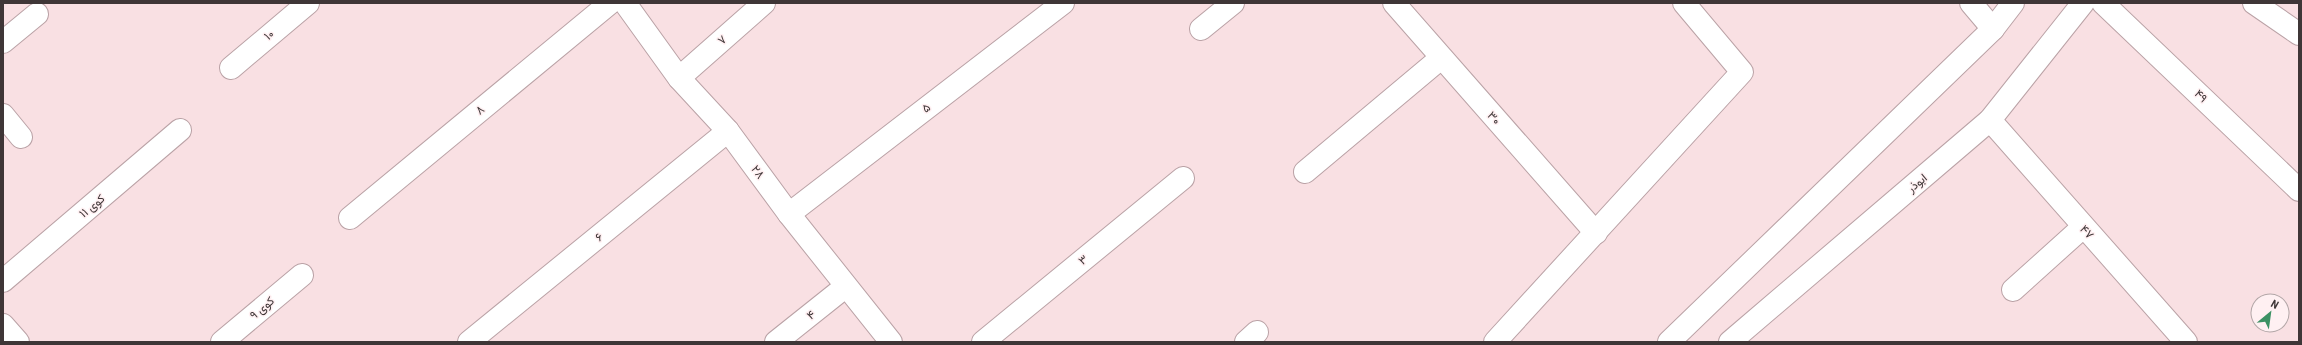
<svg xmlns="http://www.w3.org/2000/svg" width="2302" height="345" viewBox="0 0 2302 345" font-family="'Roboto Condensed',Vazirmatn,sans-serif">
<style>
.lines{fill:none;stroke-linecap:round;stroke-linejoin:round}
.street-casing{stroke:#baa2a6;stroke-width:24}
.secondary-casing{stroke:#baa2a6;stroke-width:24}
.street{stroke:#fff;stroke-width:22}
.secondary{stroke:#fff;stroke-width:22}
.labels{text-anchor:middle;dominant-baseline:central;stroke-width:3;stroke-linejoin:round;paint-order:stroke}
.street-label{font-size:12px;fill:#3f3637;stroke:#fff0f2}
</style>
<rect width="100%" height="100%" fill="#f9e0e3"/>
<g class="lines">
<!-- street casing -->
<g class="street-casing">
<g id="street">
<path d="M625,3L679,78L728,131L789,214L891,342"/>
<path d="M1394,3L1596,233"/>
<path d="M1971,3L1993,29"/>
<path d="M2103,3L2299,190"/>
<path d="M1201,29L1233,3"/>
<path d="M3,42L37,14"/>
<path d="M231,68L308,3"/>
<path d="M679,78L764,3"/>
<path d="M3,115L21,137"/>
<path d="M1990,120L2186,342"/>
<path d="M1305,172L1441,58"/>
<path d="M789,214L1063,3"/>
<path d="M350,218L610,3"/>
<path d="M3,281L180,130"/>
<path d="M2013,290L2083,227"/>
<path d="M3,325L18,342"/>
<path d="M222,342L302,275"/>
<path d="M469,342L728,131"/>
<path d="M776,342L845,287"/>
<path d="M983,342L1183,178"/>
<path d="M1246,342L1257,332"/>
<path d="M1495,342L1742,72L1684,3"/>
</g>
</g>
<!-- secondary casing -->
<g class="secondary-casing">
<g id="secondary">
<path d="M2254,3L2299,34"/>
<path d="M1669,342L1993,29L2013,3"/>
<path d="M1730,342L1990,120L2083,3"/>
</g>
</g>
<!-- street -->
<use href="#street" class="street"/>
<!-- secondary -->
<use href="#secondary" class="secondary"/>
</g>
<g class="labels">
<!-- street labels -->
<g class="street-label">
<text transform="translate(269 35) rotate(-40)">۱۰</text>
<text transform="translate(722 40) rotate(-41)">۷</text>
<text transform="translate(2201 96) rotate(44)">۴۹</text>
<text transform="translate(926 108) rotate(-38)">۵</text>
<text transform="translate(480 110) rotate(-40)">۸</text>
<text transform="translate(1494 118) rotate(48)">۳۰</text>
<text transform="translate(758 172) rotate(54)">۲۸</text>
<text transform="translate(1917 183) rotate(-40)">ابوذر</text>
<text transform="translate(92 206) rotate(-40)">کوی ۱۱</text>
<text transform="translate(2087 232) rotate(48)">۴۷</text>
<text transform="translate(599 237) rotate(-39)">۶</text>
<text transform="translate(1083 260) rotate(-39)">۳</text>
<text transform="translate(262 308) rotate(-40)">کوی ۹</text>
<text transform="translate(811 315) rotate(-38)">۴</text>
</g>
</g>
<!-- border -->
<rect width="2302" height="345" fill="none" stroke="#3f3637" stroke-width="8"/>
<!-- north arrow -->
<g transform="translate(2270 313) rotate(29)"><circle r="19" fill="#fff0f2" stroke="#b2a6a7"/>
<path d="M0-3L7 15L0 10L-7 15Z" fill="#3c9164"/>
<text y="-6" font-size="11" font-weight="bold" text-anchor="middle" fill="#3f3637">N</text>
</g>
</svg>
